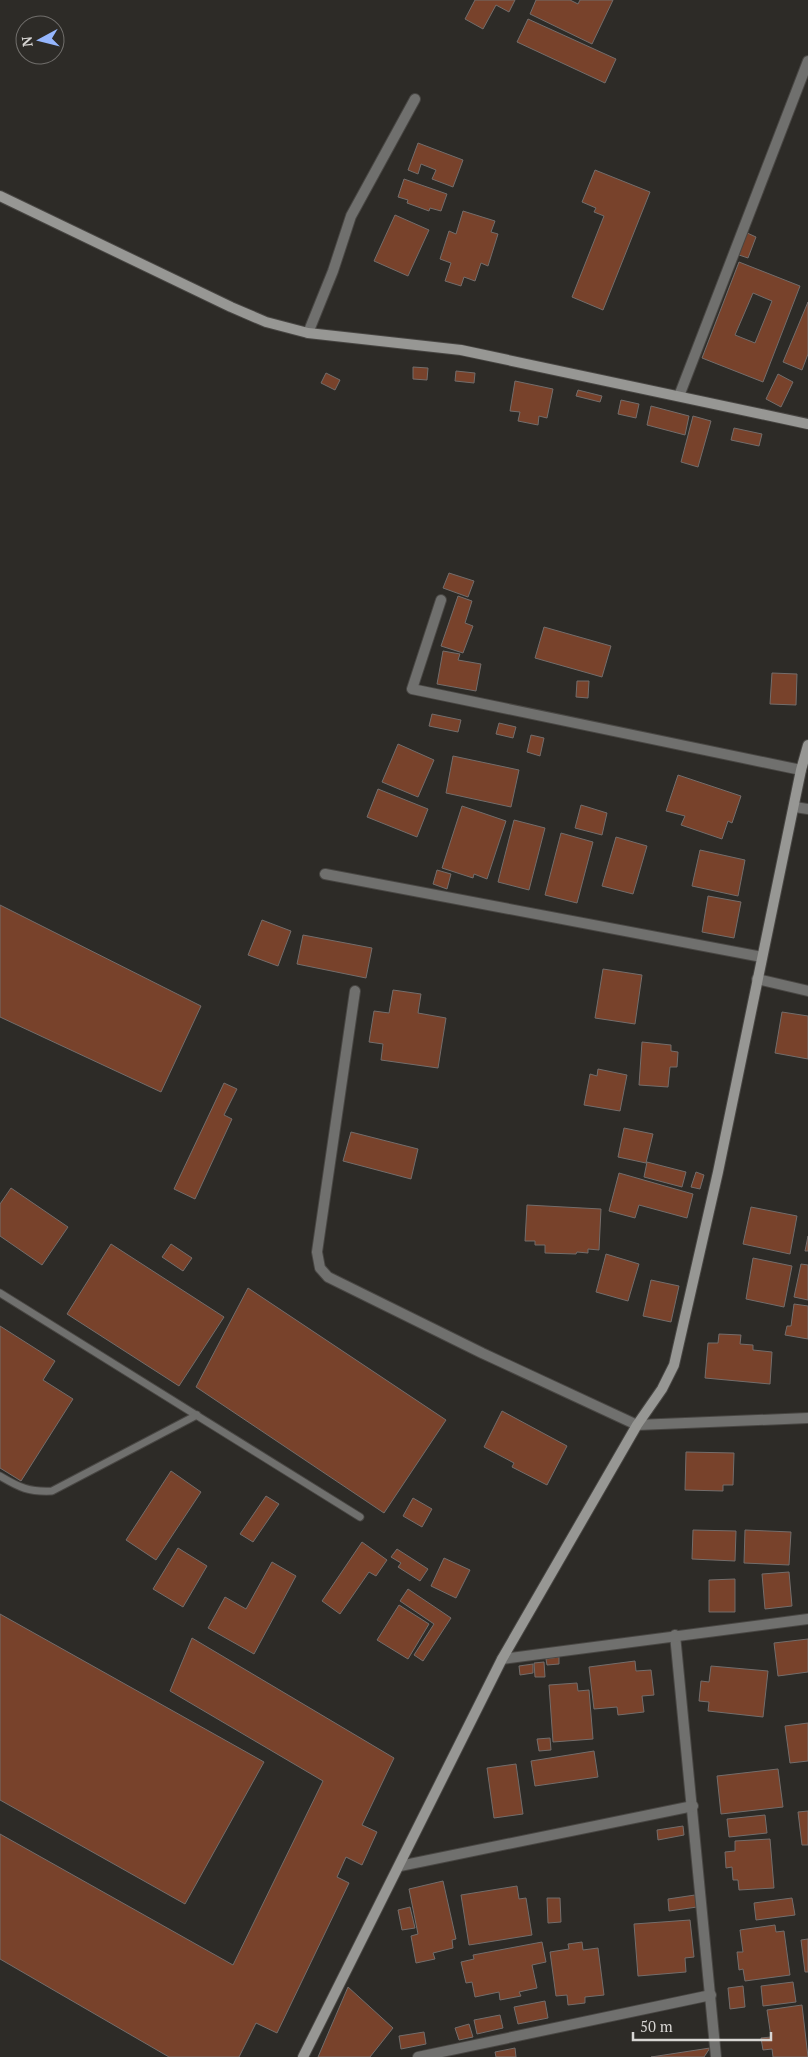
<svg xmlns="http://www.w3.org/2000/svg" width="808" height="2057" viewBox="0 0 808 2057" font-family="'PT Serif',serif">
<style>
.building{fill:#78422b;stroke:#736d6b;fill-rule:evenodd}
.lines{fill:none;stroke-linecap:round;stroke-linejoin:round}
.lane-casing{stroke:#484643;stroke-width:9}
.street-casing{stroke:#484643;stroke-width:12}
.secondary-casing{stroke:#484643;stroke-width:12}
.lane{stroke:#70706e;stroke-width:7}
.street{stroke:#70706e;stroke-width:10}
.secondary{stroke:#979794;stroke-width:10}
</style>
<rect width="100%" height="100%" fill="#2d2b27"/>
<!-- building -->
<g class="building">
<path d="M475,0H515L509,12L496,5L483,29L465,19Z"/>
<path d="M536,0H570L578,4L580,0H613L592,44L530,14Z"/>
<path d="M528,19L616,59L605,83L517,42Z"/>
<path d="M418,143L463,160L453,187L432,179L436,170L421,164L418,174L408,170Z"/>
<path d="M595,170L650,192L603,310L572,297L604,216L594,212L596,208L582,202Z"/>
<path d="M404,179L447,194L441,211L430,208L429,211L407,203L408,200L398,197Z"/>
<path d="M463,211L495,221L491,232L498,234L488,266L481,263L475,281L464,277L461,286L445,281L451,263L440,259L449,231L456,234Z"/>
<path d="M395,215L429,230L408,276L374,261Z"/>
<path d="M745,232L756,237L748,258L736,254Z"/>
<path d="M739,262L800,286L763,382L702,358ZM753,293L772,301L755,343L735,335Z"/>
<path d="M808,302V354L802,370L783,362Z"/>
<path d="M413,367L428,368L427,380L413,379Z"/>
<path d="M456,371L475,373L474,383L455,381Z"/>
<path d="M326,373L340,380L335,390L321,383Z"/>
<path d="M778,374L793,382L781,407L766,399Z"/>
<path d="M515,381L553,389L547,418L539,416L538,425L518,421L520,412L510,411Z"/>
<path d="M578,390L602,396L600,402L576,396Z"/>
<path d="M621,400L639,404L636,418L618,414Z"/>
<path d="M651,406L689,416L685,435L647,425Z"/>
<path d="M693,416L711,421L698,467L681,462Z"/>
<path d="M734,428L762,434L759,446L731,440Z"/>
<path d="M449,573L474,581L468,597L443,588Z"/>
<path d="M458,596L472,601L465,623L473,626L463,653L441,646Z"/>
<path d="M544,627L611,646L602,677L535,658Z"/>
<path d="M443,651L460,654L458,660L481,664L476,691L437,684Z"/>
<path d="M772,673L797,674L796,705L770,704Z"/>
<path d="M577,681H589L588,698L576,697Z"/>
<path d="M432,714L461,720L458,732L429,726Z"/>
<path d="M499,723L516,727L513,738L496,734Z"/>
<path d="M531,735L544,738L540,756L527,752Z"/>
<path d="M398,744L434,760L418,797L382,782Z"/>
<path d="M453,756L519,770L511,807L446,793Z"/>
<path d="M678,775L741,796L732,823L728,821L722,839L681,825L685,816L666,811Z"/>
<path d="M378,789L428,809L417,837L367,817Z"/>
<path d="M581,805L607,813L602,835L575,828Z"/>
<path d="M462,806L506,821L487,879L474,874L473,878L442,868Z"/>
<path d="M514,820L545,828L529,890L498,882Z"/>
<path d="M561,833L593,842L577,903L545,895Z"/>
<path d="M616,837L647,846L633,894L602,886Z"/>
<path d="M700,850L745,860L738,896L692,886Z"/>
<path d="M437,870L451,874L447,889L433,884Z"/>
<path d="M708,896L741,902L734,938L702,932Z"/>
<path d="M0,905L201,1006L161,1092L0,1017Z"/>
<path d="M262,920L291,931L278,966L248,955Z"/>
<path d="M303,935L372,948L366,978L297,964Z"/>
<path d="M603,969L642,975L635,1024L595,1018Z"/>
<path d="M393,990L421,994L418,1013L446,1018L438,1068L381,1060L383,1044L369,1042L374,1011L389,1013Z"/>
<path d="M782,1012L808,1016V1059L775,1053Z"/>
<path d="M642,1042L671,1045V1051L678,1052L677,1067H670L668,1087L639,1085Z"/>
<path d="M598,1069L627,1075L620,1111L584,1105L590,1074L597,1076Z"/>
<path d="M224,1083L237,1089L224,1115L232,1119L195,1199L174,1189Z"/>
<path d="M624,1128L653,1134L646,1163L618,1157Z"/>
<path d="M351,1132L418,1149L411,1179L343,1161Z"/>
<path d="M647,1162L686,1172L682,1187L644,1177Z"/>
<path d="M696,1172L704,1175L700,1189L691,1187Z"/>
<path d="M619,1173L693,1194L687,1218L639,1205L635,1218L609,1211Z"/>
<path d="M11,1188L68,1227L42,1265L0,1236V1204Z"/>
<path d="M527,1205L601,1209L599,1250L588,1249V1253L577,1252L576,1254L545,1253V1245H535V1241H525Z"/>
<path d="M751,1207L797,1216L790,1254L743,1244Z"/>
<path d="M808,1236V1251H805Z"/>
<path d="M111,1244L224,1317L179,1386L67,1314Z"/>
<path d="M171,1244L192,1258L183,1271L162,1257Z"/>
<path d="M606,1254L639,1264L628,1301L596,1292Z"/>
<path d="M753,1258L792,1266L784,1307L746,1299Z"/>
<path d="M801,1264L808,1265V1300L794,1297Z"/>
<path d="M651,1280L679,1286L671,1322L643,1316Z"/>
<path d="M248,1288L446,1420L384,1513L196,1387Z"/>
<path d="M794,1304L808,1306V1339L785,1335L787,1326H791Z"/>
<path d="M0,1326L55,1361L43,1380L73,1399L21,1481L0,1468Z"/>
<path d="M719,1334L741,1335L740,1344L753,1345V1350L772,1352L770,1384L705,1378L708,1343H718Z"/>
<path d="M502,1411L567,1446L547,1485L512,1467L514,1463L484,1447Z"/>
<path d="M686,1452L734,1453L733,1485H723V1491L685,1490Z"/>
<path d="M171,1471L201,1492L156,1560L126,1540Z"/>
<path d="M266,1496L279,1504L253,1542L240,1534Z"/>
<path d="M413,1498L432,1509L422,1527L403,1516Z"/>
<path d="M693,1530L736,1531L735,1561L692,1559Z"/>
<path d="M745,1530L791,1532L789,1565L744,1563Z"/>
<path d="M362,1542L387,1560L376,1576L369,1572L340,1614L322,1601Z"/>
<path d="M178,1548L207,1566L183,1607L153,1589Z"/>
<path d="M397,1549L428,1569L420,1581L398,1567L401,1563L391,1557Z"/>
<path d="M444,1558L470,1570L456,1598L431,1586Z"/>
<path d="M272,1562L296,1576L254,1654L208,1628L225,1597L246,1609Z"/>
<path d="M789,1572L792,1606L765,1609L762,1574Z"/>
<path d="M735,1579V1612H709V1580Z"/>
<path d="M408,1589L451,1618L423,1661L414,1655L434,1624L400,1601Z"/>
<path d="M399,1605L429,1624L408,1659L377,1640Z"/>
<path d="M0,1614L264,1762L185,1904L0,1800Z"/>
<path d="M192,1638L394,1758L362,1825L377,1832L362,1865L346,1857L337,1877L349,1883L277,2033L256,2023L239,2057H169L0,1959V1834L233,1965L323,1781L170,1691Z"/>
<path d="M808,1639V1672L778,1676L774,1643Z"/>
<path d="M559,1657V1664L547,1665L546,1659Z"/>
<path d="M635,1661L636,1671L651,1670L654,1695L642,1696L644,1712L618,1715L617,1707L594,1709L589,1667Z"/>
<path d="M544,1662L545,1677H535L534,1663Z"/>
<path d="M533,1664V1673L520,1675L519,1666Z"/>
<path d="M711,1666L768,1671L763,1717L708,1711L709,1702L699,1701L701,1681L709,1682Z"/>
<path d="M577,1683L578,1691L589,1690L593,1739L553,1742L549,1685Z"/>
<path d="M808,1723V1761L790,1763L785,1726Z"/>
<path d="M550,1738L551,1750L539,1751L537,1739Z"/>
<path d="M594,1751L598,1777L535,1786L531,1761Z"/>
<path d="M516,1764L523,1814L494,1818L487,1768Z"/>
<path d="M778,1769L783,1807L721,1814L717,1776Z"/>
<path d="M808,1811V1845H802L798,1812Z"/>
<path d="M765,1815L767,1833L729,1837L727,1819Z"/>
<path d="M683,1826L684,1835L658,1840L657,1830Z"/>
<path d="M770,1839L774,1888L739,1890L738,1880H733L732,1867L726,1868L725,1852L735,1851V1841Z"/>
<path d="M443,1881L456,1939L452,1940L453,1948L433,1953L435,1959L416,1963L411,1936L418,1934L409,1889Z"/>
<path d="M517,1886L519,1899L526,1898L532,1935L469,1945L461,1895Z"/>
<path d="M695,1895L697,1907L669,1911L668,1899Z"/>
<path d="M547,1898H560L561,1922L548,1923Z"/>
<path d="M792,1898L795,1915L756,1920L754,1903Z"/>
<path d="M410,1907L415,1928L402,1930L398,1910Z"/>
<path d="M690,1920L694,1957L685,1958L686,1972L638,1976L634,1924Z"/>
<path d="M775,1925L776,1932L784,1931L790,1975L745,1981L743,1969L739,1970L737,1952H743L740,1930Z"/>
<path d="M808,1939V1972H805L801,1940Z"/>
<path d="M542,1942L546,1962L532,1965L537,1988L519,1992L521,1996L500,2000L499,1992L475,1997L472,1982L466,1983L461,1962L474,1959L473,1955Z"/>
<path d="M582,1942L583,1950L598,1948L604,1995L585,1997V2003L568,2005L567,1995L556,1996L550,1952L569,1949L568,1944Z"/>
<path d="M793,1982L796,2002L763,2006L761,1986Z"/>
<path d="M743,1986L745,2007L730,2009L728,1988Z"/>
<path d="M348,1987L393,2028L370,2057H318Z"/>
<path d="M545,2001L548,2018L518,2024L514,2007Z"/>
<path d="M802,2005L808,2057H773L772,2049L763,2050L761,2038L771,2037L767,2010Z"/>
<path d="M500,2015L503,2028L477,2034L474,2020Z"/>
<path d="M469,2024L473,2037L459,2040L455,2028Z"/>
<path d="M424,2032L426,2044L401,2049L399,2036Z"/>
<path d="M515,2048L516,2057H496L495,2052Z"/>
<path d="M710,2048L704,2057H651Z"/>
</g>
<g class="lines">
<!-- lane casing -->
<g class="lane-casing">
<g id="lane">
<path d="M0,1293L360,1517"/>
<path d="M0,1476C20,1488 29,1492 52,1491L197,1415"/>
</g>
</g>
<!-- street casing -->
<g class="street-casing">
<g id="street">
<path d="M308,333L333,271L351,216L415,99"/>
<path d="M679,396L808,61"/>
<path d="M441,600L412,689L801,770"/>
<path d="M795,807L808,809"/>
<path d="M325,874L762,957"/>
<path d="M757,979L808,991"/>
<path d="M355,991L317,1252L320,1268L328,1277L482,1353L637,1425L808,1418"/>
<path d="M675,1635L716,2057"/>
<path d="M502,1659L808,1619"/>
<path d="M400,1866L693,1806"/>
<path d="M418,2057L711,1995"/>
</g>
</g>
<!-- secondary casing -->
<g class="secondary-casing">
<g id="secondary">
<path d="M0,196L231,307L266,322L308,333L461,350L808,424"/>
<path d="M303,2057L502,1659L637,1425L662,1389L674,1365L718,1172L801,770L808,745"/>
</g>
</g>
<!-- lane -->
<use href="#lane" class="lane"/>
<!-- street -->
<use href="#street" class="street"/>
<!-- secondary -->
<use href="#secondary" class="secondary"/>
</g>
<!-- north arrow -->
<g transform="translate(40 40) rotate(263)"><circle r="24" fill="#2d2b27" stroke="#716f6c"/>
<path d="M0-4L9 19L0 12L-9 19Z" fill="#95b6fd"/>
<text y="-8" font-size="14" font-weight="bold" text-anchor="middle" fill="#d7d5d3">N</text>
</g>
<!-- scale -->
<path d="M633 2032v8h138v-8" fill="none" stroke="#d7d5d3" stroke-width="2.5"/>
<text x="640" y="2032" font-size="15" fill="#d7d5d3" stroke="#2d2b27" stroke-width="4" paint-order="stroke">50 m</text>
</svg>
